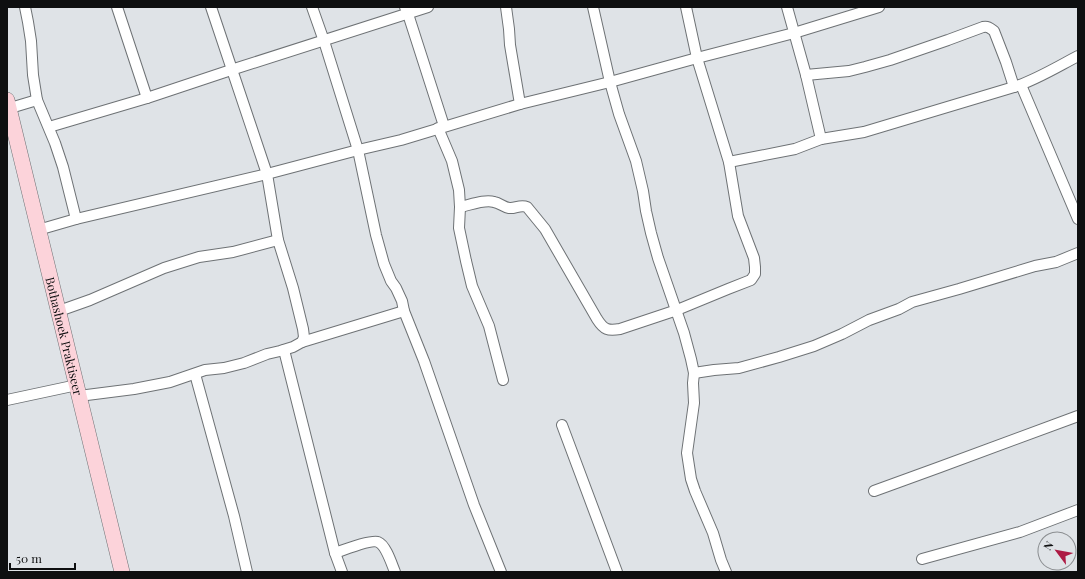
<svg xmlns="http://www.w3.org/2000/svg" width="1085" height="579" viewBox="0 0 1085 579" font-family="'Playfair Display',serif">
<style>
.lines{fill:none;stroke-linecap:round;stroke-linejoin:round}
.street-casing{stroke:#6e7275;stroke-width:12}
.secondary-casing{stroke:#6e7275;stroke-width:16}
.street{stroke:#fff;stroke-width:10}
.secondary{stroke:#fcd3da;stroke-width:15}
.labels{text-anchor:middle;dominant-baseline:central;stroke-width:4;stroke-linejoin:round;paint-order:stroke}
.street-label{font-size:12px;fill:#0e0f10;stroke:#dfe3e7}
</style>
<rect width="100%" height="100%" fill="#dfe3e7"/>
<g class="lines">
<!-- street casing -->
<g class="street-casing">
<g id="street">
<path d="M25,7L28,22L31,41L33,75L37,100L55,143L63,167L76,219"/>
<path d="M117,7L147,98"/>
<path d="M312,7L324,41L358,150L376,235L384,264L391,281L396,288L402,301L404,311L424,361L474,505L501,572"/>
<path d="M405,7L408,14L444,126"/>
<path d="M506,7L509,29L510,45L520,104"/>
<path d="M593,7L610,82L619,114L636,161L643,191L646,211L651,233L658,258L684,333L691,359L694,373L693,383L694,403L687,453L691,479L695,491L713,533L721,560L726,572"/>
<path d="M787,7L806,75L821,139"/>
<path d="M806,75L849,71L865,67L890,60L948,40L983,27C988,26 990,28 994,31L1006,62L1014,87"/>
<path d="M1021,85L1078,219"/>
<path d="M7,109L37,100"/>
<path d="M49,127L147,98L231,70L428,7"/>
<path d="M438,128L452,161L459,190L460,207L459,228L466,261L472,286L489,326L503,380"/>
<path d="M729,162L795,149L821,139L864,132L1014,87C1036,80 1057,67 1078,56"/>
<path d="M460,207C470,205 485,199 494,202C500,203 503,207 509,208C515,209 520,204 527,207L545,229L597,319C604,330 608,331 620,329L677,310L728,289L751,280L755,274V267L754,258L738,216L729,162L697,58L686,7"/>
<path d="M38,230L76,219L267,174L358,150L401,140L520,104L610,82L697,58L794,33L879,7"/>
<path d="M59,311L90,300L164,268L199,257L233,252L278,240"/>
<path d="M302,342L404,311"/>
<path d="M284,350L335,553L342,572"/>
<path d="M694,373L714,370L739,368L779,357L814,346L842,334L869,320L899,309L912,302L959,289L1035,266L1056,262L1078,253"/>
<path d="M195,374L234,516L247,572"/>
<path d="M79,396L134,389L170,382L205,370L224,368L244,363L267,354L280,351L293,347L302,342L304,337L303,329L293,288L278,240L267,174L211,7"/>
<path d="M7,400L77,385"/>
<path d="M562,425L617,572"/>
<path d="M874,491L940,467L1078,416"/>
<path d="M335,553C343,550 372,539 378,542C386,545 392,565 395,572"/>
<path d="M922,559L1020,532L1078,510"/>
</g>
</g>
<!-- secondary casing -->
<g class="secondary-casing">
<g id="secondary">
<path id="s1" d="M7,100L122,572"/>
</g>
</g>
<!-- street -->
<use href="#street" class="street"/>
<!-- secondary -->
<use href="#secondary" class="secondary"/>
</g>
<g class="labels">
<!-- street labels -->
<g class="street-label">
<text stroke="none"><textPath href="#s1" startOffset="243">Bothashoek Praktiseer</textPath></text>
</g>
</g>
<!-- border -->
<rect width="1085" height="579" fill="none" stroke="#0e0f10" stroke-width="16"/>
<!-- north arrow -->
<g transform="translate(1057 551) rotate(302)"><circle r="19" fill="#dfe3e7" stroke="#8b8e91"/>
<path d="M0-3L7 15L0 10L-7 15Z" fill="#ad1a44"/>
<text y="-6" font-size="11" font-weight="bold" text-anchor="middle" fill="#0e0f10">N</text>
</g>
<!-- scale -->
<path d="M10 563v6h65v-6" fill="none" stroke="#0e0f10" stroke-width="2"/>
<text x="16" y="563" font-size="12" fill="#0e0f10" stroke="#dfe3e7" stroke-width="3" paint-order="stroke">50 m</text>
</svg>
